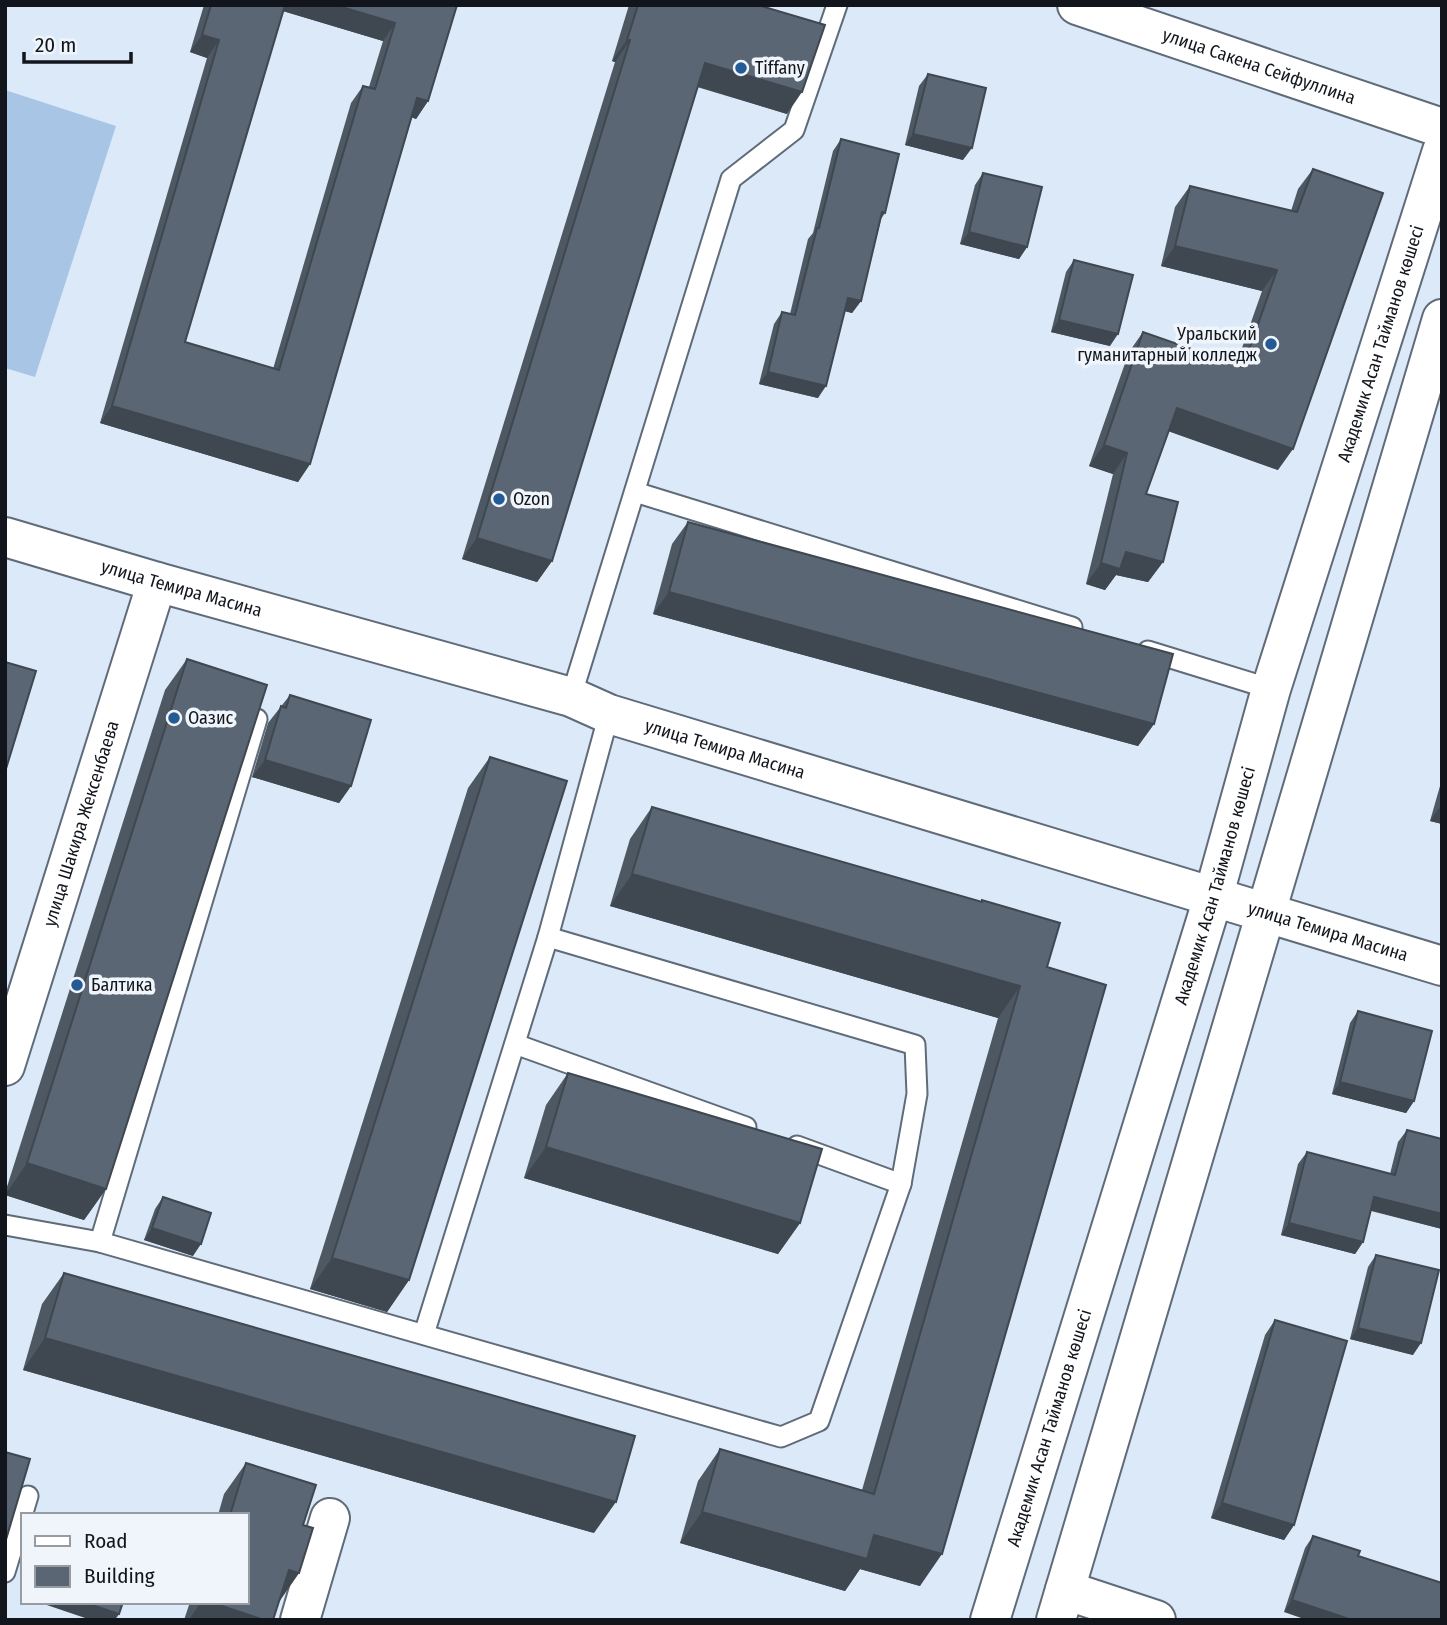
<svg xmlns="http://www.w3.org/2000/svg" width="1447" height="1625" viewBox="0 0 1447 1625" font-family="'Fira Sans Condensed',sans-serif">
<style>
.pitch{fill:#a9c5e5}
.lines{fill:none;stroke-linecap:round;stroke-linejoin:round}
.lane-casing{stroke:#5f6b79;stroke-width:23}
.street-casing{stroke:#5f6b79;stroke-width:42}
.lane{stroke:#fff;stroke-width:19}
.street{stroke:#fff;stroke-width:38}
.wall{fill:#4d5863;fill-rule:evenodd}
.shaded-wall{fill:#3f4750}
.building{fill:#5a6673;stroke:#3f4750;stroke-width:2}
.poi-dot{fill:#255b94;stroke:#f0f5fc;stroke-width:2.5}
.labels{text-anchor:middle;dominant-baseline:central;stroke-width:7;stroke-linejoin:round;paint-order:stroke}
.street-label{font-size:18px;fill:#12161c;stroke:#f0f5fc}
.poi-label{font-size:18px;fill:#12161c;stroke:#f0f5fc;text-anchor:start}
</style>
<rect width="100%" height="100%" fill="#dce9f9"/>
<!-- pitch -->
<path class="pitch" d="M5,90L116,126L35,377L5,368Z"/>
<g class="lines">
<!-- lane casing -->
<g class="lane-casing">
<g id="lane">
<path d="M635,492L1072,627"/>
<path d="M1148,651L1271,689"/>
<path d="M571,697L731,179L794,130L837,5"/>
<path d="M515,1044L746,1127"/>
<path d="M797,1146L901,1184"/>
<path d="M5,1225L100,1242L781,1437L819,1421L901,1184L917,1094L915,1045L548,937L609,714"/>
<path d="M100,1242L257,719"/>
<path d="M424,1334L548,937"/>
<path d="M5,1572L28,1496"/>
</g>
</g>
<!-- street casing -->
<g class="street-casing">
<g id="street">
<path id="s1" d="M1077,5L1442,128"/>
<path id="s2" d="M5,537L157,582L571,697L609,714L1442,966"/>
<path id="s3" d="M5,1066L157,582"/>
<path d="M1065,1590L1156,1620"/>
<path d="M300,1620L330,1518"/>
<path id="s4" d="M990,1620L1213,898L1271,689L1442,151"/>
<path d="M1056,1620L1442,319"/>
</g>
</g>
<!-- lane -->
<use href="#lane" class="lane"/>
<!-- street -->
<use href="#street" class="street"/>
</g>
<!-- wall -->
<g class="wall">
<path d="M204,5H457L428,101L416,119L412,117L310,464L298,482L100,423L207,58L190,52ZM283,11L383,41L369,87L363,86L351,103L273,369L185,342Z"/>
<path d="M629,5H758L787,114L697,87L552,561L537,582L462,559L615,62L612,61Z"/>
<path d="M928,74L963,160L905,145L919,86Z"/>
<path d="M841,139L885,213L881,219L861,301L852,313L845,311L818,398L759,384L774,324L782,312L790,314L808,239L813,233L833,151Z"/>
<path d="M1313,169L1278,470L1169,431L1146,494L1163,562L1148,582L1116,575L1105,590L1086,584L1113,474L1089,466L1129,352L1143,332L1236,365L1262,291L1161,266L1175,207L1190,186L1291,211L1298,189Z"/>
<path d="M983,173L1027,247L1019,259L960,244L975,185Z"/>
<path d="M1074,260L1110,346L1051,332L1066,272Z"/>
<path d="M688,522L1154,724L1138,746L653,614L672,544Z"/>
<path d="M187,659L106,1189L84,1220L5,1195V1193L165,690Z"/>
<path d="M290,695L351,786L339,803L252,777L268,723Z"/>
<path d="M490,757L409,1280L387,1312L310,1289L468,788Z"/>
<path d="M1442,779V824L1430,821Z"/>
<path d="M652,807L981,902L982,900L1047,967L920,1586L860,1569L845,1591L680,1543L698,1481L720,1449L862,1490L998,1018L610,906L630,839Z"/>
<path d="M1358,1011L1414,1101L1406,1113L1332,1094L1350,1023Z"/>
<path d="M568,1073L800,1223L778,1254L524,1178L546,1105Z"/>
<path d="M1407,1130L1442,1139V1229L1371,1211L1363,1242L1355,1254L1281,1235L1298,1164L1307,1152L1390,1174L1398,1142Z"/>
<path d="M163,1197L193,1256L144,1240L155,1209Z"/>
<path d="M1376,1255L1413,1355L1350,1339L1368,1267Z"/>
<path d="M64,1273L594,1533L23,1370L42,1304Z"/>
<path d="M1275,1320L1294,1525L1284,1540L1211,1518L1265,1335Z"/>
<path d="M246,1463L303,1525L299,1573L279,1602L273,1620H184L190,1602H247V1515H218L224,1494Z"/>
<path d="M1313,1536L1358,1556L1284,1612L1305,1548Z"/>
</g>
<!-- shaded-wall -->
<g class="shaded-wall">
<path d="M279,5H335L395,23L383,41L276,9Z"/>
<path d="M202,35L219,40L207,58L190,52Z"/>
<path d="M627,40H630L615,62L612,61Z"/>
<path d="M705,63L802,92L787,114L690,84Z"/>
<path d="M417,98L428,101L416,119L405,115Z"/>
<path d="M913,134L972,148L963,160L905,145Z"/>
<path d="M969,232L1027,247L1019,259L960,244Z"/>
<path d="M1175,246L1277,270L1262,291L1161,266Z"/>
<path d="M848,298L861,301L852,313L840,310Z"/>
<path d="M1059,320L1118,334L1110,346L1051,332Z"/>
<path d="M768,372L826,386L818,398L759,384Z"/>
<path d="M112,406L310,464L298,482L100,423Z"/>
<path d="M1177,408L1293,449L1278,470L1162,429Z"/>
<path d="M1104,445L1127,453L1113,474L1089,466Z"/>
<path d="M477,538L552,561L537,582L462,559Z"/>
<path d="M1126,552L1163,562L1148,582L1116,575L1105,590L1086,584L1101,563Z"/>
<path d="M669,592L1154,724L1138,746L653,614Z"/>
<path d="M265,760L351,786L339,803L252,777Z"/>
<path d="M1442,804V824L1430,821Z"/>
<path d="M632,874L1020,986L998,1018L610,906Z"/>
<path d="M1340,1082L1414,1101L1406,1113L1332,1094Z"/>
<path d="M546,1147L800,1223L778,1254L524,1178Z"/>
<path d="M27,1163L106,1189L84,1220L5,1195Z"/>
<path d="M1374,1197L1442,1214V1229L1366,1209Z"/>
<path d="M1289,1223L1363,1242L1355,1254L1281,1235Z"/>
<path d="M152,1228L201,1244L193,1256L144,1240Z"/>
<path d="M332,1258L409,1280L387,1312L310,1289Z"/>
<path d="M1358,1328L1421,1343L1413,1355L1350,1339Z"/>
<path d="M45,1338L616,1502L594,1533L23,1370Z"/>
<path d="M1222,1503L1294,1525L1284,1540L1211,1518Z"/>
<path d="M702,1512L874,1535L942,1554L920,1586L860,1569L845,1591L680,1543Z"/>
<path d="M289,1570L299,1573L277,1604Z"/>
<path d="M1292,1600L1352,1620H1307L1284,1612Z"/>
<path d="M38,1602H83L119,1614L115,1620H91Z"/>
<path d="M201,1602H210L264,1620H189Z"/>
</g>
<!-- building -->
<g class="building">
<path d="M211,5H285L185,342L279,370L363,86L375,89L395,23L335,5H457L428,101L417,98L310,464L112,406L219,40L202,35Z"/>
<path d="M638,5H758L825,25L802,92L705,63L552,561L477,538L630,40H627Z"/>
<path d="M928,74L986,88L972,148L913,134Z"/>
<path d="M841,139L899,154L885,213L882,212L861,301L848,298L826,386L768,372L782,312L795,315L817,228H819Z"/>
<path d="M1313,169L1383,193L1293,449L1177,408L1146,494L1178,502L1163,562L1126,552L1120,569L1101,563L1127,453L1104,445L1143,332L1243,367L1277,270L1175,246L1190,186L1297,212Z"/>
<path d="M983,173L1042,187L1027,247L969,232Z"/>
<path d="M1074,260L1133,275L1118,334L1059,320Z"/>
<path d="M688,522L1173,654L1154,724L669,592Z"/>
<path d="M187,659L267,685L106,1189L27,1163Z"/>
<path d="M5,662L36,671L5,772Z"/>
<path d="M290,695L371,720L351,786L265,760L281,706L286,708Z"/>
<path d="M490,757L567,781L409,1280L332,1258Z"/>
<path d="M652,807L982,902V900L1060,923L1047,967L1106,985L942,1554L874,1535L867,1559L702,1512L720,1449L874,1494L1020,986L632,874Z"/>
<path d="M1358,1011L1432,1031L1414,1101L1340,1082Z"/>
<path d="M568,1073L822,1149L800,1223L546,1147Z"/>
<path d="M1407,1130L1442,1139V1214L1374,1197L1363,1242L1289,1223L1307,1152L1395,1175Z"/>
<path d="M163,1197L211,1213L201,1244L152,1228Z"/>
<path d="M1376,1255L1439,1270L1421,1343L1358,1328Z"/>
<path d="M64,1273L635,1436L616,1502L45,1338Z"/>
<path d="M1275,1320L1347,1341L1294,1525L1222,1503Z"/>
<path d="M5,1452L30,1459L5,1543Z"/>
<path d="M246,1463L316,1485L303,1525L313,1528L299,1573L289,1570L273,1620H264L210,1602H247V1515H230Z"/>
<path d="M1313,1536L1360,1551L1358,1556L1442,1583V1620H1352L1292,1600Z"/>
<path d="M83,1602H123L119,1614Z"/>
</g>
<!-- markers -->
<g class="poi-dot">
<circle cx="741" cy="68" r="7"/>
<circle cx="1271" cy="344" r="7"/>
<circle cx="499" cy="499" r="7"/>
<circle cx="174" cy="718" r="7"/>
<circle cx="77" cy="985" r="7"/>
</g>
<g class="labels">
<!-- street labels -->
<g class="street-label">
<text stroke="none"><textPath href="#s1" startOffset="192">улица Сакена Сейфуллина</textPath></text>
<text stroke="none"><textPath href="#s4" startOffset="1335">Академик Асан Тайманов көшесі</textPath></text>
<text stroke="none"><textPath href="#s2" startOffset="184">улица Темира Масина</textPath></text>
<text stroke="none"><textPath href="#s2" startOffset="751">улица Темира Масина</textPath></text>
<text stroke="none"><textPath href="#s3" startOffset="254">улица Шакира Жексенбаева</textPath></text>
<text stroke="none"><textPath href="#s4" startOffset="768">Академик Асан Тайманов көшесі</textPath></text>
<text stroke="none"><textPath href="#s2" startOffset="1381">улица Темира Масина</textPath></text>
<text stroke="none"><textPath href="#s4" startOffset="201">Академик Асан Тайманов көшесі</textPath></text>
</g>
<!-- poi labels -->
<g class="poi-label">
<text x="755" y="68">Tiffany</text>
<text x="1257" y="334" text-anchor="end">Уральский<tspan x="1257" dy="21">гуманитарный колледж</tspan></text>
<text x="513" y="499">Ozon</text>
<text x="188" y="718">Оазис</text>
<text x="91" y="985">Балтика</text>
</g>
</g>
<!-- border -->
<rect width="1447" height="1625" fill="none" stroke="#12161c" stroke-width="14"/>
<!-- legend -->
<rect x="21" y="1513" width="228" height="91" fill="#f0f5fc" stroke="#979ca2" stroke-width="2"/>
<rect x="35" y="1536" width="35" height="10" fill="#ffffff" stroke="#979ca2" stroke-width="2"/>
<text x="84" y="1548" font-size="21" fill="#12161c">Road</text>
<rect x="35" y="1566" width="35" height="21" fill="#5a6673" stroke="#979ca2" stroke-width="2"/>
<text x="84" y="1583" font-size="21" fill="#12161c">Building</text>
<!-- scale -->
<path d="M24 52v10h107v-10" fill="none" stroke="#12161c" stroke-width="3.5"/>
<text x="35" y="52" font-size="21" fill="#12161c" stroke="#f0f5fc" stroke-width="5" paint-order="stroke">20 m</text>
</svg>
